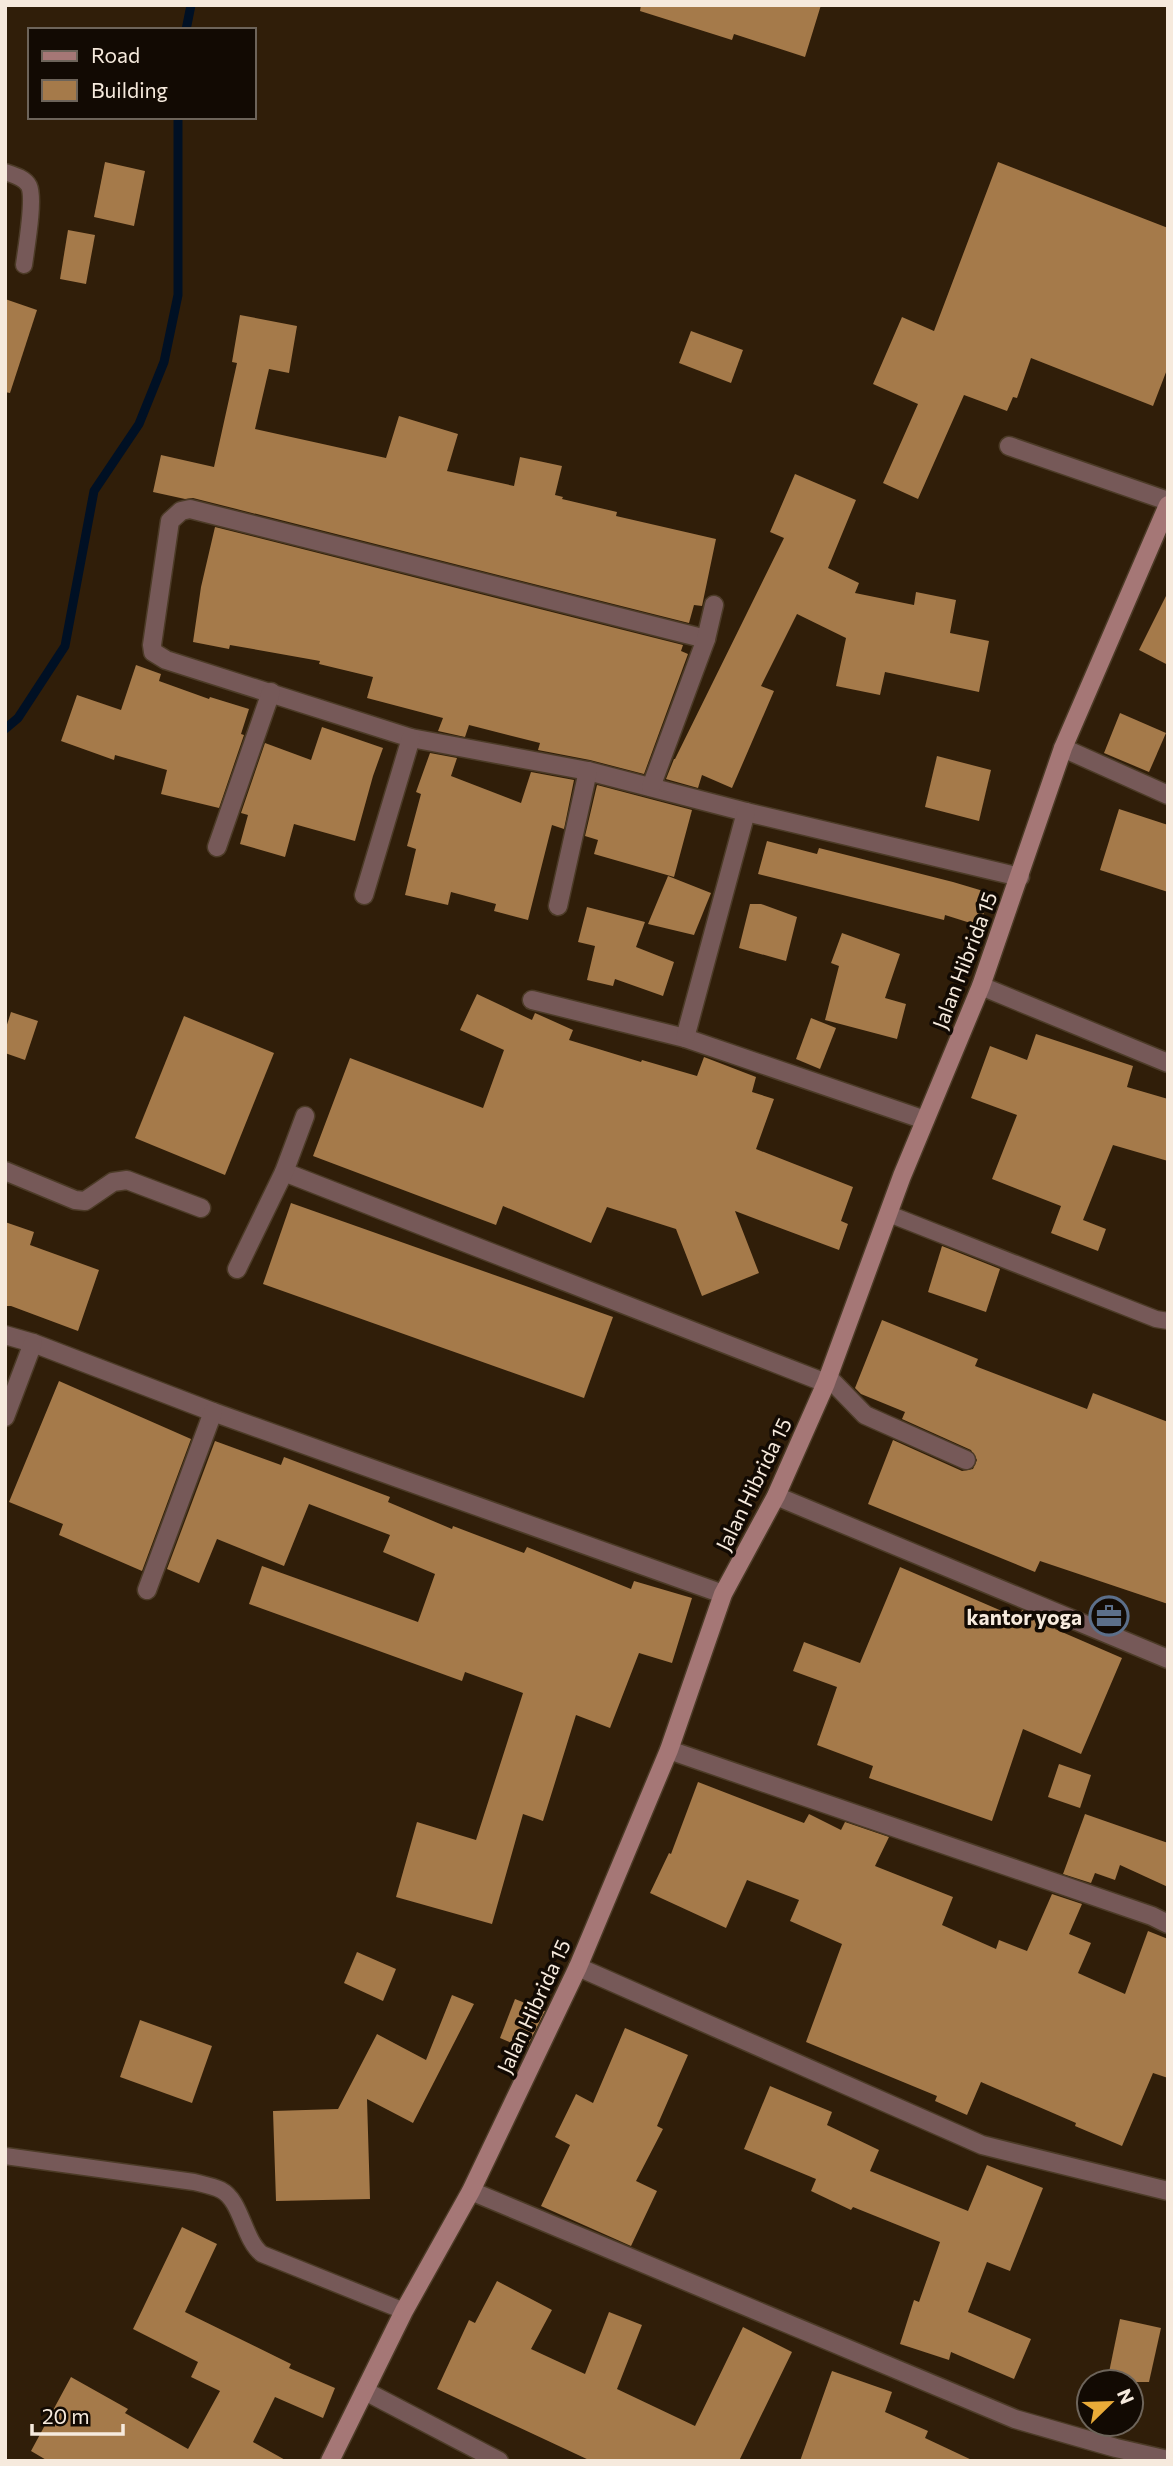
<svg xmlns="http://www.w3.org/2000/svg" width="1173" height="2466" viewBox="0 0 1173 2466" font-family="Commissioner,sans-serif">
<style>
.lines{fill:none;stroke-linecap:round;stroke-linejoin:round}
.stream{stroke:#001024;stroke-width:9}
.building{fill:#a57a4a}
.lane-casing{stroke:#4c3b27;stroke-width:19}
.street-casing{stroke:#4c3b27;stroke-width:21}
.secondary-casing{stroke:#4c3b27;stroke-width:21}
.lane{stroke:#765958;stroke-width:16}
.street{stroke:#765958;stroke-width:18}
.secondary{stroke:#a57776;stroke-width:18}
.labels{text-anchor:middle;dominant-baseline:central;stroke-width:7;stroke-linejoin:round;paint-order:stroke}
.street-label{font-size:21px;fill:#f6eadd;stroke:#120a03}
.poi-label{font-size:21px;font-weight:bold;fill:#f6eadd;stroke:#120a03;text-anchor:end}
</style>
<rect width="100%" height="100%" fill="#301e09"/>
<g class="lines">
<!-- stream -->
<g class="stream">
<path d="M186,30L191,5"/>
<path d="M5,729L18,718L65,646L94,491L139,424L164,362L178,295V117"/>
</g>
</g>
<!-- building -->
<g class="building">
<path d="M641,5H821L805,57L734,34L732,40L640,11Z"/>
<path d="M105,162L145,171L134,226L94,217Z"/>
<path d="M998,162L1168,228V367L1153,406L1031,358L1017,398L1013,397L1007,411L964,395L918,499L883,483L918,404L873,384L902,317L934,331Z"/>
<path d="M68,230L95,235L86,284L60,279Z"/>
<path d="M5,299L37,310L10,393L5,392Z"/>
<path d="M240,315L297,326L289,373L269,369L255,429L386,458L399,416L458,434L447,471L514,486L520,457L562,466L555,495L563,497L562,499L617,512L616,516L716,539L702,606L694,605L689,623L193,498L185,499L153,492L161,455L214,467L237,363L232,362Z"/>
<path d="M691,331L743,350L731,383L679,363Z"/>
<path d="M795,474L856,500L828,568L859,583L855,593L914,605L916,592L956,600L950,633L989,641L979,692L885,672L880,695L836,686L846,638L797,614L761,686L774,691L732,788L702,775L698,788L666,779L674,759H675L784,538L770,532Z"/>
<path d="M215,527L683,645L681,651L688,654L644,774L590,760L538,750L540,743L469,725L465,737L438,731L443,718L367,698L373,677L319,664L320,661L230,645L229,649L193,642L201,587Z"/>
<path d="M1168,592V665L1139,650Z"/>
<path d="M136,665L161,674L159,681L209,699L210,697L249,709L241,734L244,735L219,808L161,794L167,770L115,755L114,760L61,741L77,695L121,710Z"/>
<path d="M1120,713L1166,733L1149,772L1104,753Z"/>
<path d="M322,727L383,748L373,776L355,841L294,824L285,857L240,844L248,815L241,813L265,743L311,760Z"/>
<path d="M430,753L457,758L451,776L521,803L531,772L574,780L564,829L552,825L528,920L494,911L496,904L451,892L448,905L405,895L416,849L407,846L421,794L416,792Z"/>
<path d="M937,756L991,770L979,821L925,807Z"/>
<path d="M597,785L692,810L674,877L594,854L598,840L585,836Z"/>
<path d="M1119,809L1168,825V892L1100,870Z"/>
<path d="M767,841L817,854L819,848L953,882L990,893L980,926L945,915L944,920L758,874Z"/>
<path d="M668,876L711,893L694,935L648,924Z"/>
<path d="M750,904H761L797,917L786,961L739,948Z"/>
<path d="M587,907L645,922L636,947L674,962L663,996L615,979L613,986L587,980L595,946L578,942Z"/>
<path d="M842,933L900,954L885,998L906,1004L897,1039L825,1020L839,966L831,963Z"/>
<path d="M477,994L532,1020L535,1013L573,1030L569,1040L641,1062L642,1060L697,1076L704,1057L756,1077L752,1092L774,1099L756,1149L853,1187L841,1221L848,1224L839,1250L735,1211L759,1273L702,1296L676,1229L607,1207L591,1243L503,1206L496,1225L313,1156L350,1058L483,1108L504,1050L460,1030Z"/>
<path d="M11,1012L38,1021L25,1060L5,1053V1031Z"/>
<path d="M184,1016L274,1053L225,1175L135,1138Z"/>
<path d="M811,1018L836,1028L820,1069L796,1059Z"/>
<path d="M1036,1034L1133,1066L1127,1087L1168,1099V1161L1113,1145L1083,1220L1106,1229L1098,1251L1051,1233L1061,1206L992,1179L1017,1115L971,1098L990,1046L1027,1060Z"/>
<path d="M291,1203L613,1317L584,1398L263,1284Z"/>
<path d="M5,1222L34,1232L30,1245L99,1270L78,1331L11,1306H5Z"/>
<path d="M942,1246L1000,1269L986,1312L928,1292Z"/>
<path d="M882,1320L978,1359L975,1366L1087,1409L1093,1393L1168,1422V1604L1040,1561L1035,1572L868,1504L893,1440L962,1471L973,1469L977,1460L971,1450L902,1419L905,1412L861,1394L855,1388Z"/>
<path d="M59,1381L191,1439L142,1571L59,1535L63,1524L9,1502Z"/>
<path d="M215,1441L281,1465L284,1457L390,1497L388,1502L452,1529L453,1526L524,1553L527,1547L631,1589L634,1581L692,1598L672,1663L639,1653L610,1728L576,1715L543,1821L523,1814L492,1924L396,1897L417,1822L476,1840L523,1693L465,1672L462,1681L249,1604L262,1566L418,1622L435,1574L383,1552L390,1535L309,1504L284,1566L217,1539L199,1583L167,1569Z"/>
<path d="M900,1567L1018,1618L1022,1610L1057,1625L1055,1629L1122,1658L1081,1754L1023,1729L992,1821L869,1778L873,1766L817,1745L837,1687L793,1671L804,1642L860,1663Z"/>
<path d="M1059,1764L1091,1775L1080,1808L1048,1797Z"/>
<path d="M698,1782L804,1823L809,1814L841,1830L845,1822L889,1837L875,1866L953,1897L942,1925L996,1949L999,1940L1027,1951L1052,1894L1082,1904L1069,1934L1091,1943L1078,1973L1125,1994L1148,1931L1168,1939V2078L1153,2073L1122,2146L1075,2126L1076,2123L981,2082L967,2115L935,2101L937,2096L806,2042L842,1944L790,1921L799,1900L747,1880L726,1928L650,1893L669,1853L671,1854Z"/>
<path d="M1085,1814L1168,1843V1887L1120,1865L1115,1880L1095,1873L1091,1883L1063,1874Z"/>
<path d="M357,1952L396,1969L383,2001L344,1983Z"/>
<path d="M452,1995L474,2004L413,2123L367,2099L370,2199L276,2201L273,2111L338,2109L377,2034L426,2060Z"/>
<path d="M515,1999L545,2011L526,2049L500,2038Z"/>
<path d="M140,2020L212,2046L192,2103L120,2077Z"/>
<path d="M625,2028L688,2055L657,2126L663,2129L636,2181L657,2191L631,2246L541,2206L570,2145L555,2137L576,2094L593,2103Z"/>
<path d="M770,2086L832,2112L827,2125L879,2150L870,2171L968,2211L987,2165L1043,2188L1010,2271L987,2262L968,2312L1031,2339L1014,2379L951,2352L949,2360L900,2344L914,2300L919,2302L940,2242L853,2207L851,2210L811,2191L816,2179L744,2149Z"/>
<path d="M182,2227L217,2244L185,2312L291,2364L289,2368L335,2388L323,2418L275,2397L253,2442L287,2461H48L31,2451L71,2377L128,2409L125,2413L188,2449L220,2391L191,2377L198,2362L133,2329Z"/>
<path d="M497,2281L552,2310L531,2349L585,2374L609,2312L642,2325L617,2389L695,2426L743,2327L792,2352L739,2461H591L437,2389L469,2320L475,2323Z"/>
<path d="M1120,2319L1161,2328L1149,2382H1107Z"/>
<path d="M832,2371L892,2392L885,2412L928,2431L925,2438L974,2461H800Z"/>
</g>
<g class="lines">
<!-- lane casing -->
<g class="lane-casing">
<g id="lane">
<path d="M5,172C14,175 25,178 29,186C35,199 26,249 24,265"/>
<path d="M889,1214L1156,1319L1168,1321"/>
<path d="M5,2156L194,2182C202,2184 213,2186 221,2190C242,2201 243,2239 262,2254L404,2311"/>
</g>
</g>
<!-- street casing -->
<g class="street-casing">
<g id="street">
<path d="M1009,446L1168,501"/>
<path d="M706,639L190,509L181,511L170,521L152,645L153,652L166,660L411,738L588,771L746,812L1020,877"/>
<path d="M1063,748L1168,795"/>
<path d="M651,787L706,639L714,605"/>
<path d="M217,847L271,692"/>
<path d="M364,895L411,738"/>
<path d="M558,906L588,771"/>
<path d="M981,986L1168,1063"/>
<path d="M532,1000L685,1038L925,1120"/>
<path d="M685,1038L746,812"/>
<path d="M5,1171L75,1200L85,1201L113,1182L127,1180L201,1208"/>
<path d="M284,1172L826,1383"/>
<path d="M237,1269L284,1172L305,1116"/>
<path d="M5,1335L33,1343L213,1412L723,1594"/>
<path d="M828,1377L865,1415L966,1460"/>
<path d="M5,1417L33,1343"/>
<path d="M776,1496L1168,1659"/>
<path d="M147,1590L213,1412"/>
<path d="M669,1750L1152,1916L1168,1924"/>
<path d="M578,1967L982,2145L1168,2191"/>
<path d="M471,2191L1015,2419L1116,2448L1168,2460"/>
<path d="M365,2391L499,2461"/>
</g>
</g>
<!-- secondary casing -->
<g class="secondary-casing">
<path id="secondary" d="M330,2461L404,2311L471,2191L578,1967L669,1750L723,1594L776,1496L826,1383L902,1176L981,986L1063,748L1168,505"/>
</g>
<!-- lane -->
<use href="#lane" class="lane"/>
<!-- street -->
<use href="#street" class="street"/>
<!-- secondary -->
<use href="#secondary" class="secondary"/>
</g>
<!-- icons -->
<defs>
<g id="office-ring" transform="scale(2.0125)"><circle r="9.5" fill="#120a03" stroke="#5c6f8a" stroke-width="1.5"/><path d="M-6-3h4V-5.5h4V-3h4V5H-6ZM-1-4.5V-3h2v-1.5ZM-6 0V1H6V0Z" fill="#5c6f8a"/></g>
</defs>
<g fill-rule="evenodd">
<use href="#office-ring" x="1109" y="1616"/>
</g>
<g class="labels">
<!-- street labels -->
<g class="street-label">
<text transform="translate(964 960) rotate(-69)">Jalan Hibrida 15</text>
<text transform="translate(753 1484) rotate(-64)">Jalan Hibrida 15</text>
<text transform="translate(533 2006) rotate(-65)">Jalan Hibrida 15</text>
</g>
<!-- poi labels -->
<g class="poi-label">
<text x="1082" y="1616">kantor yoga</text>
</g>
</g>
<!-- border -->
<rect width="1173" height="2466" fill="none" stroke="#f6eadd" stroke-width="14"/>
<!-- legend -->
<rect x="28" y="28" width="228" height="91" fill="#120a03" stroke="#6d645a" stroke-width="2"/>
<rect x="42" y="51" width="35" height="10" fill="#a57776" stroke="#6d645a" stroke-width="2"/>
<text x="91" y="63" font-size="21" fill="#f6eadd">Road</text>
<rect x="42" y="80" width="35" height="21" fill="#a57a4a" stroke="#6d645a" stroke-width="2"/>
<text x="91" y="98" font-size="21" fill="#f6eadd">Building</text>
<!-- north arrow -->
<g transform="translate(1110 2403) rotate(67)"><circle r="33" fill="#120a03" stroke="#6d645a" stroke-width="2"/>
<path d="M0-5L12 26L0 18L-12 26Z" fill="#e9ab38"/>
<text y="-10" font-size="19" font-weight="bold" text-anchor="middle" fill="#f6eadd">N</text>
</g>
<!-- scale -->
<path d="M32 2424v10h91v-10" fill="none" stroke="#f6eadd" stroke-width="3.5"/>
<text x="42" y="2424" font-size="21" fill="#f6eadd" stroke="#120a03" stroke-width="5" paint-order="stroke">20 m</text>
</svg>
